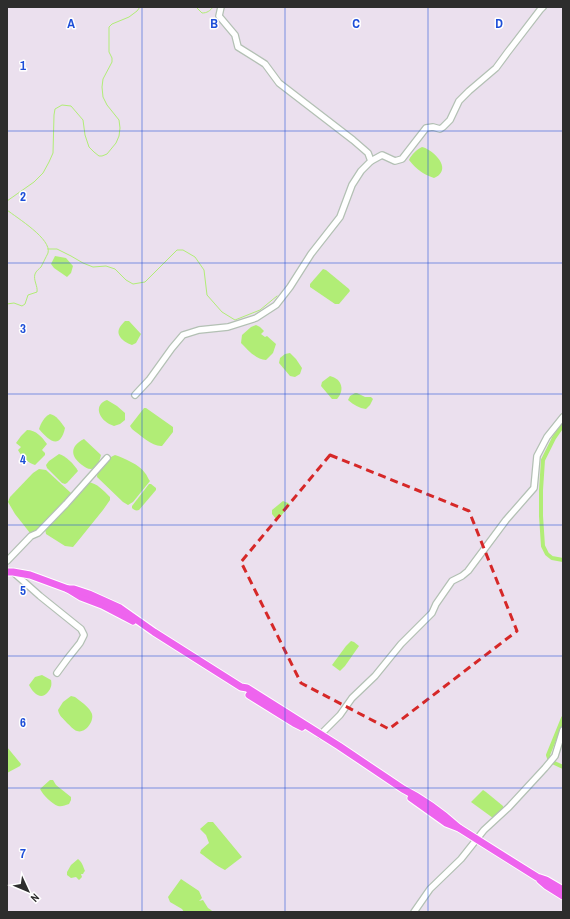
<svg xmlns="http://www.w3.org/2000/svg" width="570" height="919" viewBox="0 0 570 919" font-family="'Archivo Narrow',sans-serif">
<style>
.water{fill:#b1ed76}
.lines{fill:none;stroke-linecap:round;stroke-linejoin:round}
.stream{stroke:#b1ed76;stroke-width:1}
.canal{stroke:#b1ed76;stroke-width:4}
.minor-casing{stroke:#b3c0b4;stroke-width:8}
.major-casing{stroke:#fff;stroke-width:9}
.minor{stroke:#fff;stroke-width:5.5}
.major{stroke:#ee64ee;stroke-width:7}
.marked{fill:none;stroke:#d62828;stroke-width:3;stroke-dasharray:8 5;stroke-linejoin:round}
.grid{fill:none;stroke:#1d4ed8;stroke-width:1;stroke-opacity:0.55}
.grid-label{font-size:13px;text-anchor:middle;font-weight:bold;fill:#1d4ed8;stroke:#fff;stroke-width:3;stroke-linejoin:round;paint-order:stroke}
</style>
<rect width="100%" height="100%" fill="#ebe0ee"/>
<!-- water -->
<g class="water">
<path d="M422,147C431,149 450,165 439,175C438,176 436,177 434,178C423,174 417,170 409,160C411,155 417,149 422,147Z"/>
<path d="M55,256L66,258L73,266L71,273L67,277L54,268L51,264Z"/>
<path d="M323,269L326,270L349,289L350,291L339,304H335L310,287V284Z"/>
<path d="M125,321H129L141,334L136,343L132,345C126,343 116,337 119,329C120,326 123,323 125,321Z"/>
<path d="M256,325L260,327L264,331L261,334L265,337L267,336L276,344L273,353L266,360C255,359 248,350 241,343L242,335L251,327Z"/>
<path d="M290,353L296,359L302,368L300,374L295,377L290,376L279,363L280,358L285,354Z"/>
<path d="M330,376C342,379 345,390 337,399H332L321,386L322,382Z"/>
<path d="M355,393H357L365,397H371L373,399L370,405L366,409C359,408 354,405 348,400L350,396Z"/>
<path d="M107,400L117,406L125,413V420L120,424L114,426C111,425 107,423 105,421C97,414 96,404 107,400Z"/>
<path d="M144,408H146L173,427V432L162,446C153,447 140,435 132,429L130,426Z"/>
<path d="M50,414C56,415 61,422 65,428C60,450 49,441 39,429C41,423 44,417 50,414Z"/>
<path d="M27,430C36,430 42,437 47,444L42,450L45,453V455L35,465C28,463 21,456 18,450L21,447L16,443L21,436Z"/>
<path d="M84,439L101,455C100,460 97,469 91,469C87,469 85,467 82,465C70,456 70,446 84,439Z"/>
<path d="M59,454C66,456 74,464 78,471L67,483L65,484L62,483L47,468L46,465L49,461Z"/>
<path d="M115,455C124,458 140,465 145,473C147,475 148,479 150,481L133,502L128,505L123,502L97,477C97,468 107,458 115,455Z"/>
<path d="M39,469L46,470L71,493L70,498L36,533H30L15,514L8,502L10,497L33,473Z"/>
<path d="M88,482C97,483 104,491 110,497V500L103,510L78,541L73,547L65,546L46,534L45,529Z"/>
<path d="M149,484H151L156,488V490L139,510C136,511 134,510 132,508V506Z"/>
<path d="M283,501L288,503L290,505L280,517L276,519L272,514V510Z"/>
<path d="M351,641L354,642L359,646L345,666L340,671L332,665L346,646Z"/>
<path d="M42,675L51,680C52,685 51,688 48,692C41,701 33,693 29,685L35,677Z"/>
<path d="M71,696L75,697C80,701 88,706 91,712C96,719 86,734 77,731C73,730 70,725 67,723C63,718 59,716 58,710L63,702Z"/>
<path d="M7,747L21,764L20,766L7,773Z"/>
<path d="M50,780H53L56,785L71,797V800L69,804C65,805 62,807 58,806C52,804 43,795 40,789Z"/>
<path d="M483,790L486,792L503,806V809L493,818L471,802Z"/>
<path d="M208,822H213L242,857L225,870C216,866 209,859 200,853L201,850L209,843L206,835L200,829Z"/>
<path d="M78,859C82,862 83,866 85,871L84,872L83,874H81L82,877L79,880L76,877L71,878L67,875V872L71,865Z"/>
<path d="M181,879L199,891L202,898L199,901L203,900L208,908L211,910L213,912H184L182,909L170,902L168,897Z"/>
</g>
<g class="lines">
<!-- stream -->
<g class="stream">
<path d="M196,7L202,13C207,13 210,11 213,7"/>
<path d="M7,201L34,182L43,173L49,162L53,153L54,115L55,109L62,105L71,106L83,120L85,135L89,147L94,152L99,156H102L107,154L116,143L119,136L120,128L119,120L107,105L103,97L102,87L103,79L112,62V58L109,52V27L112,24L129,17L137,11L140,7"/>
<path d="M7,210C17,218 52,239 48,253C46,257 43,263 41,267C39,269 36,271 35,274C33,280 38,286 37,292L28,295L25,304L22,306L14,303L7,304"/>
<path d="M48,249H57L71,256L83,263L93,267L106,266L115,269L126,280L133,284L145,282L177,250H183L195,257L204,270L207,295L222,312L235,320L260,310L277,296"/>
</g>
<!-- canal -->
<g class="canal">
<path d="M563,425L554,438L543,460L541,490V516L543,546L547,554L552,558L563,560"/>
<path d="M563,718L548,755L550,761L563,767"/>
</g>
<!-- minor casing -->
<g class="minor-casing">
<g id="minor">
<path d="M371,161L382,155L395,161L402,159L426,128L433,127L440,129L443,127L450,120L459,101L469,91L496,68L507,53L540,10L543,7"/>
<path d="M135,395L149,380L172,348L183,335L199,330L228,327L256,318L276,305L290,287L311,254L340,217L352,185L361,171L371,161L368,153L353,140L279,83L265,64L238,47L235,35L219,16L221,7"/>
<path d="M7,561L31,536L38,533L66,504L107,458"/>
<path d="M13,572L40,596L81,629L84,635L80,643L68,658L57,673"/>
<path d="M320,735L340,715L352,698L375,676L401,644L432,613L436,604L452,581L462,576L468,571L506,520L534,488L537,456L547,437L563,417"/>
<path d="M414,912L430,889L461,859L484,830L509,807L545,768L555,756L563,730"/>
</g>
</g>
<!-- major casing -->
<g class="major-casing">
<g id="major">
<path d="M7,572H13L30,575L68,589L81,597L102,605L125,617L133,621"/>
<path d="M68,589H74L89,594L120,608L154,632L241,687L247,688L339,746L403,789C423,799 442,813 459,828"/>
<path d="M249,695L294,723L302,727"/>
<path d="M411,798L446,823L459,828L537,877L546,880L563,890"/>
<path d="M540,880L547,886L563,896"/>
</g>
</g>
<!-- minor -->
<use href="#minor" class="minor"/>
<!-- major -->
<use href="#major" class="major"/>
</g>
<!-- marked area -->
<path class="marked" d="M330,455L469,511L517,631L389,729L301,683L241,562Z"/>
<!-- grid -->
<path class="grid" d="M142,7V912M285,7V912M428,7V912M7,131H563M7,263H563M7,394H563M7,525H563M7,656H563M7,788H563"/>
<g class="grid-label">
<text x="71" y="28">A</text>
<text x="214" y="28">B</text>
<text x="356" y="28">C</text>
<text x="499" y="28">D</text>
<text x="23" y="70">1</text>
<text x="23" y="201">2</text>
<text x="23" y="333">3</text>
<text x="23" y="464">4</text>
<text x="23" y="595">5</text>
<text x="23" y="727">6</text>
<text x="23" y="858">7</text>
</g>
<!-- border -->
<rect width="570" height="919" fill="none" stroke="#2d2d2d" stroke-width="16"/>
<!-- north arrow -->
<g transform="translate(28 891) rotate(134)" stroke="#ffffff" stroke-width="3" paint-order="stroke">
<path d="M0-3L7 15L0 10L-7 15Z" fill="#2d2d2d"/>
<text y="-6" font-size="11" font-weight="bold" text-anchor="middle" fill="#2d2d2d">N</text>
</g>
</svg>
